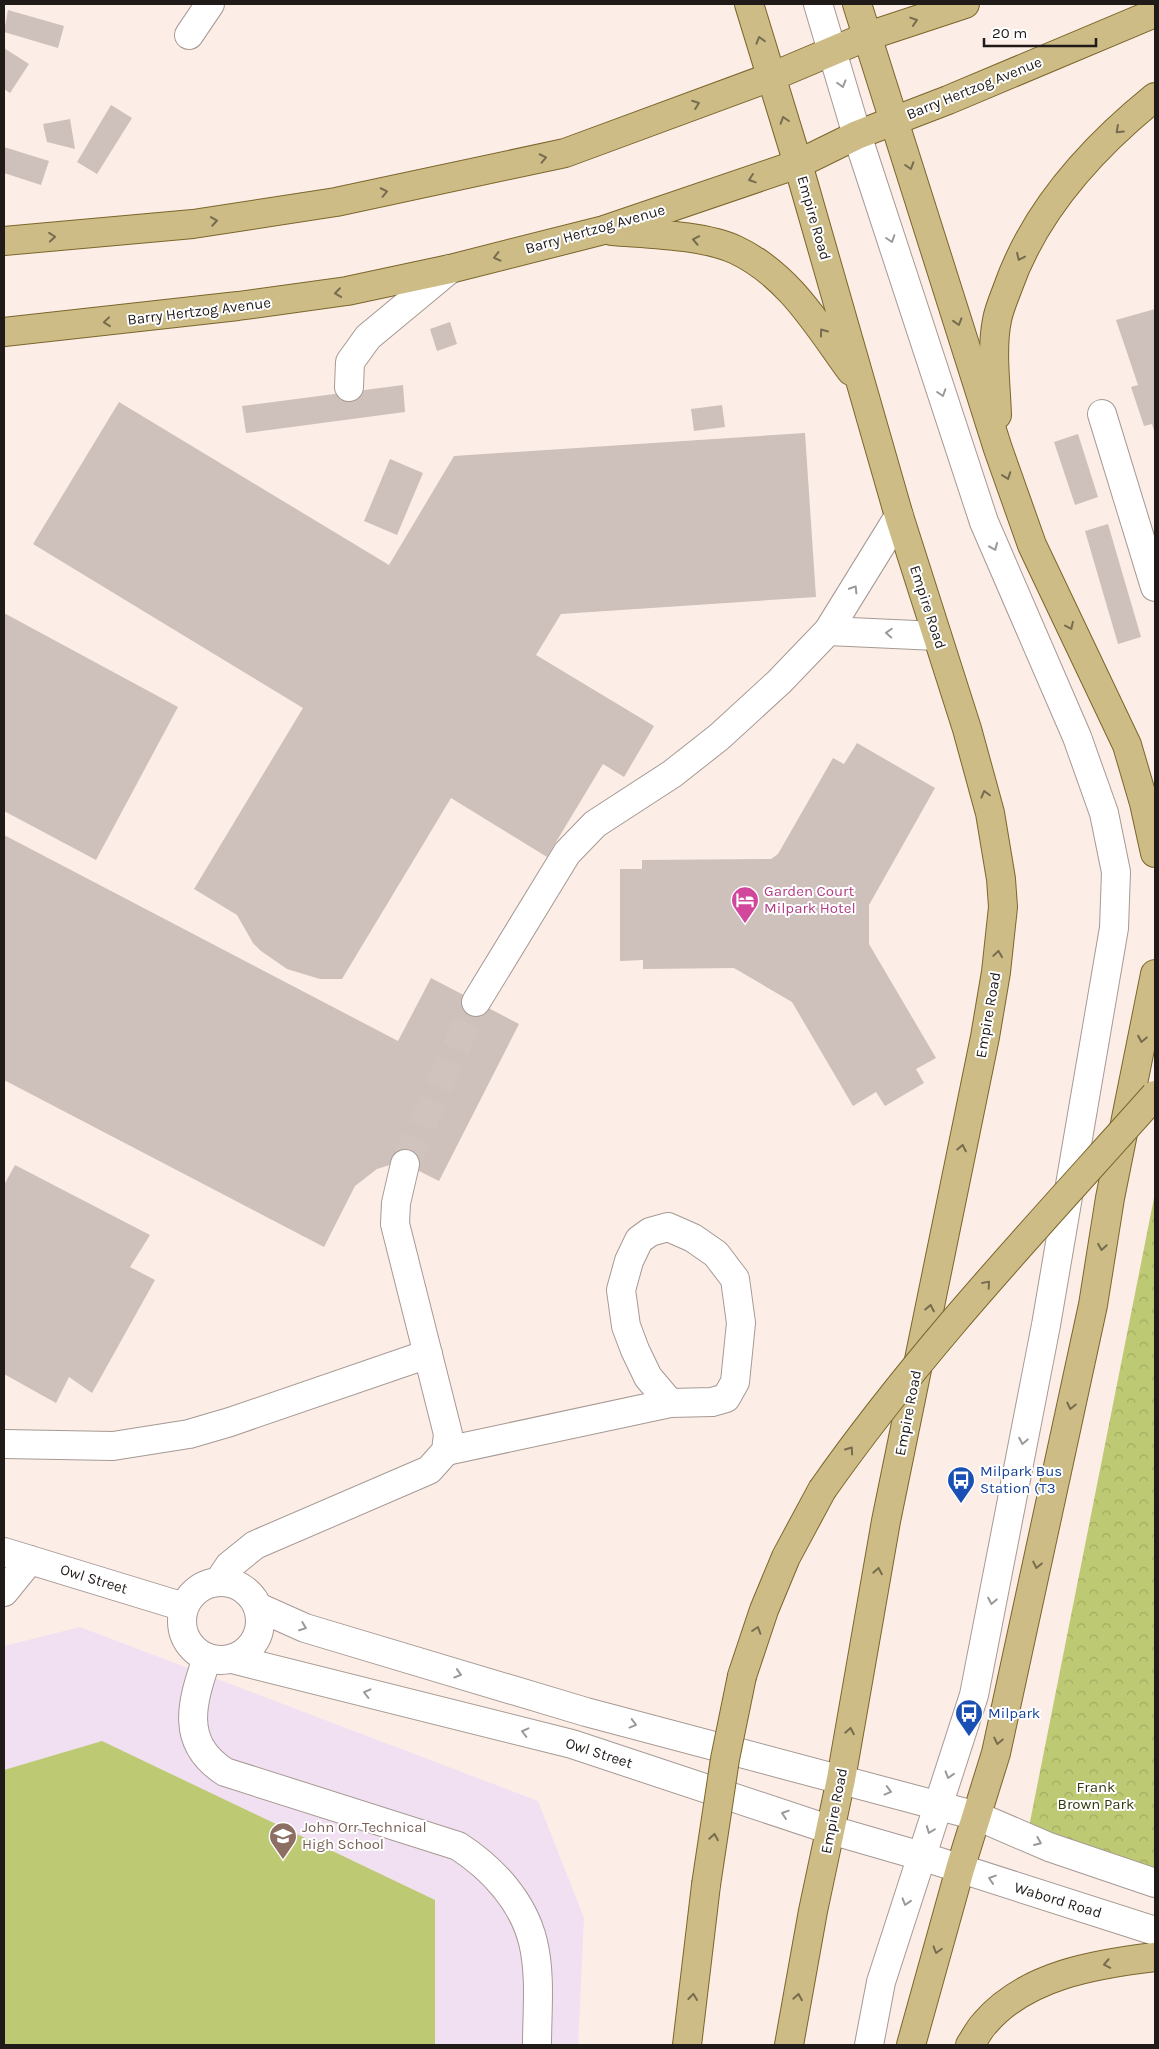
<svg xmlns="http://www.w3.org/2000/svg" width="1159" height="2049" viewBox="0 0 1159 2049" font-family="Karla,sans-serif">
<style>
.education{fill:#f1e0f2}
.forest{fill:url(#forest-crowns)}
.pitch{fill:#bec973}
.building{fill:#cec0ba}
.lines{fill:none;stroke-linecap:round;stroke-linejoin:round}
.minor-tunnel{stroke:#d0c3be;stroke-width:28;stroke-dasharray:28 14;stroke-linecap:butt}
.minor-casing{stroke:#a69993;stroke-width:30}
.major-casing{stroke:#7b662b;stroke-width:30}
.minor{stroke:#fff;stroke-width:28}
.major{stroke:#cdbc85;stroke-width:28}
.major-bridge-casing{stroke:#7b662b;stroke-width:30;stroke-linecap:butt}
.major-bridge{stroke:#cdbc85;stroke-width:28}
.oneway{stroke:#766c4f}
.oneway2{stroke:#9b9898}
.labels{text-anchor:middle;dominant-baseline:central;stroke-width:4;stroke-linejoin:round;paint-order:stroke}
.street-label{font-size:15px;fill:#201b19;stroke:#fff}
.hotel-label{font-size:15px;fill:#b23c85;stroke:#fff;text-anchor:start}
.transit-label{font-size:15px;fill:#164399;stroke:#fff;text-anchor:start}
.park-label{font-size:15px;fill:#333711;stroke:#fff}
.education-label{font-size:15px;fill:#785e54;stroke:#fff;text-anchor:start}
</style>
<defs>
<pattern id="forest-crowns" width="20" height="18" patternUnits="userSpaceOnUse" patternTransform="scale(1.25)"><rect width="20" height="18" fill="#bec973"/><path d="M2 6a3 3 0 1 1 6 0M12 15a3 3 0 1 1 6 0" fill="none" stroke="#a3ac63"/></pattern>
</defs>
<rect width="100%" height="100%" fill="#fcede7"/>
<!-- education -->
<path class="education" d="M80,1627L538,1801L584,1918L578,2045H4V1646Z"/>
<!-- forest -->
<path class="forest" d="M1155,1193V1876L1026,1842Z"/>
<!-- pitch -->
<path class="pitch" d="M102,1741L435,1900V2045H4V1770Z"/>
<!-- building -->
<g class="building">
<path d="M8,10L64,26L58,48L4,32Z"/>
<path d="M4,48L29,64L10,93L4,89Z"/>
<path d="M111,105L132,118L97,174L77,162Z"/>
<path d="M70,119L75,149L47,142L43,124Z"/>
<path d="M4,147L49,161L41,185L4,173Z"/>
<path d="M1155,309V434L1152,424L1144,426L1131,387L1138,385L1116,320Z"/>
<path d="M450,322L457,344L437,351L430,329Z"/>
<path d="M403,385L405,412L246,433L242,406Z"/>
<path d="M119,402L389,565L454,456L805,433L816,597L561,614L536,655L654,726L624,777L603,764L547,857L451,798L342,979H320L287,969L261,951L253,943L237,915L194,889L303,708L33,544Z"/>
<path d="M722,405L725,427L694,431L691,409Z"/>
<path d="M1078,434L1098,497L1075,505L1054,442Z"/>
<path d="M390,459L423,473L397,535L364,521Z"/>
<path d="M1108,524L1141,637L1118,644L1085,531Z"/>
<path d="M4,613L178,707L96,860L4,811Z"/>
<path d="M857,743L935,788L869,905V944L936,1058L916,1069L924,1083L885,1106L876,1092L853,1106L792,1002L734,968L643,969V960L620,961V869H642V860L771,859L778,854L833,758L844,764Z"/>
<path d="M4,835L398,1041L431,978L519,1024L439,1181L405,1164H393L377,1169L355,1186L324,1247L4,1080Z"/>
<path d="M15,1165L150,1235L130,1267L155,1280L92,1393L69,1377L56,1403L4,1374V1185Z"/>
</g>
<g class="lines">
<!-- minor-tunnel -->
<path class="minor-tunnel" d="M405,1164L476,1002"/>
<!-- minor casing -->
<g class="minor-casing">
<g id="minor">
<path d="M818,4L857,135L984,522L1077,737L1104,813L1116,872L1114,928L1046,1325L974,1695L881,1982L869,2045"/>
<path d="M189,35L210,4"/>
<path d="M349,387L350,362L368,337L450,269"/>
<path d="M1102,414L1155,587"/>
<path d="M828,631L937,636"/>
<path d="M476,1002L567,853L595,824L672,774L719,737L779,682L828,631L899,516"/>
<path d="M4,1444L113,1446L189,1434L230,1422L428,1354"/>
<path d="M446,1451L670,1403L648,1377L635,1350L626,1326L621,1290L629,1261L639,1240L650,1232L668,1227L693,1238L716,1254L735,1279L741,1323L735,1382L726,1398L712,1402L670,1403"/>
<path d="M4,1552L184,1607"/>
<path d="M219,1581L229,1566L255,1545L429,1470L446,1451L448,1434L395,1224L396,1203L405,1164"/>
<circle cx="221" cy="1621" r="39"/>
<path d="M4,1592L30,1560"/>
<path d="M258,1607L305,1628L586,1712L977,1816L1049,1847L1155,1883"/>
<path d="M207,1658C192,1702 179,1742 225,1772L458,1846C492,1868 523,1901 533,1942C541,1975 537,2012 537,2045"/>
<path d="M232,1659L572,1744L831,1830L921,1856L1155,1931"/>
</g>
</g>
<!-- major casing -->
<g class="major-casing">
<g id="major">
<path d="M749,4L798,164L899,516L967,729L990,813L1001,879L1003,907L996,972L985,1037L886,1521L841,1779L813,1911L789,2045"/>
<path d="M857,4L998,449L1032,545L1127,745L1144,803L1155,853"/>
<path d="M612,231C648,234 704,235 736,250C789,275 818,326 851,371"/>
<path d="M4,241L193,224L336,202L565,153L771,77L868,36L965,4"/>
<path d="M4,332L238,306L347,291L450,269L604,230L798,164L857,135L948,100L1155,13"/>
<path d="M997,415C996,384 991,350 997,320C999,309 1004,298 1008,287C1035,210 1092,148 1155,97"/>
<path d="M742,1676L764,1610L786,1557L822,1490"/>
<path d="M687,2045L706,1885"/>
<path d="M911,2045L960,1869L996,1753L1093,1305L1110,1198L1155,974"/>
<path d="M970,2045C975,2038 979,2029 985,2023C1026,1975 1096,1964 1155,1957"/>
</g>
</g>
<!-- minor -->
<use href="#minor" class="minor"/>
<!-- major -->
<use href="#major" class="major"/>
<!-- major-bridge casing -->
<g class="major-bridge-casing">
<g id="major-bridge">
<path d="M822,1490C921,1349 1041,1223 1155,1095"/>
<path d="M706,1885L725,1759L742,1676"/>
</g>
</g>
<!-- major-bridge -->
<use href="#major-bridge" class="major-bridge"/>
</g>
<!-- one-way arrows -->
<defs><path id="oneway-chevron" d="M-2-3.5L2.5 0L-2 3.5" fill="none" stroke-width="1.6" stroke-linecap="round" stroke-linejoin="round" transform="scale(1.25)"/></defs>
<g class="oneway">
<use href="#oneway-chevron" transform="translate(914 21) rotate(-18)"/>
<use href="#oneway-chevron" transform="translate(760 40) rotate(-106)"/>
<use href="#oneway-chevron" transform="translate(696 104) rotate(-20)"/>
<use href="#oneway-chevron" transform="translate(784 120) rotate(-108)"/>
<use href="#oneway-chevron" transform="translate(1119 130) rotate(137)"/>
<use href="#oneway-chevron" transform="translate(543 158) rotate(-12)"/>
<use href="#oneway-chevron" transform="translate(910 166) rotate(72)"/>
<use href="#oneway-chevron" transform="translate(752 179) rotate(161)"/>
<use href="#oneway-chevron" transform="translate(384 192) rotate(-12)"/>
<use href="#oneway-chevron" transform="translate(214 221) rotate(-9)"/>
<use href="#oneway-chevron" transform="translate(52 237) rotate(-5)"/>
<use href="#oneway-chevron" transform="translate(696 240) rotate(-169)"/>
<use href="#oneway-chevron" transform="translate(497 257) rotate(166)"/>
<use href="#oneway-chevron" transform="translate(1020 257) rotate(115)"/>
<use href="#oneway-chevron" transform="translate(338 293) rotate(172)"/>
<use href="#oneway-chevron" transform="translate(107 322) rotate(174)"/>
<use href="#oneway-chevron" transform="translate(958 322) rotate(73)"/>
<use href="#oneway-chevron" transform="translate(823 332) rotate(-126)"/>
<use href="#oneway-chevron" transform="translate(1007 476) rotate(70)"/>
<use href="#oneway-chevron" transform="translate(1070 626) rotate(65)"/>
<use href="#oneway-chevron" transform="translate(985 794) rotate(-105)"/>
<use href="#oneway-chevron" transform="translate(998 954) rotate(-82)"/>
<use href="#oneway-chevron" transform="translate(1142 1039) rotate(101)"/>
<use href="#oneway-chevron" transform="translate(962 1148) rotate(-79)"/>
<use href="#oneway-chevron" transform="translate(1102 1247) rotate(99)"/>
<use href="#oneway-chevron" transform="translate(987 1284) rotate(-49)"/>
<use href="#oneway-chevron" transform="translate(930 1308) rotate(-79)"/>
<use href="#oneway-chevron" transform="translate(1071 1406) rotate(102)"/>
<use href="#oneway-chevron" transform="translate(850 1450) rotate(-55)"/>
<use href="#oneway-chevron" transform="translate(1037 1565) rotate(102)"/>
<use href="#oneway-chevron" transform="translate(878 1571) rotate(-80)"/>
<use href="#oneway-chevron" transform="translate(757 1630) rotate(-72)"/>
<use href="#oneway-chevron" transform="translate(850 1731) rotate(-80)"/>
<use href="#oneway-chevron" transform="translate(998 1741) rotate(102)"/>
<use href="#oneway-chevron" transform="translate(714 1837) rotate(-81)"/>
<use href="#oneway-chevron" transform="translate(937 1950) rotate(106)"/>
<use href="#oneway-chevron" transform="translate(1107 1964) rotate(169)"/>
<use href="#oneway-chevron" transform="translate(693 1997) rotate(-83)"/>
<use href="#oneway-chevron" transform="translate(798 1997) rotate(-80)"/>
</g>
<g class="oneway2">
<use href="#oneway-chevron" transform="translate(842 84) rotate(74)"/>
<use href="#oneway-chevron" transform="translate(891 239) rotate(72)"/>
<use href="#oneway-chevron" transform="translate(942 393) rotate(72)"/>
<use href="#oneway-chevron" transform="translate(994 547) rotate(67)"/>
<use href="#oneway-chevron" transform="translate(854 589) rotate(-58)"/>
<use href="#oneway-chevron" transform="translate(889 633) rotate(-177)"/>
<use href="#oneway-chevron" transform="translate(1023 1441) rotate(101)"/>
<use href="#oneway-chevron" transform="translate(992 1601) rotate(101)"/>
<use href="#oneway-chevron" transform="translate(303 1627) rotate(21)"/>
<use href="#oneway-chevron" transform="translate(458 1674) rotate(17)"/>
<use href="#oneway-chevron" transform="translate(367 1693) rotate(-166)"/>
<use href="#oneway-chevron" transform="translate(633 1724) rotate(15)"/>
<use href="#oneway-chevron" transform="translate(525 1732) rotate(-166)"/>
<use href="#oneway-chevron" transform="translate(949 1775) rotate(107)"/>
<use href="#oneway-chevron" transform="translate(888 1791) rotate(15)"/>
<use href="#oneway-chevron" transform="translate(785 1814) rotate(-161)"/>
<use href="#oneway-chevron" transform="translate(930 1830) rotate(111)"/>
<use href="#oneway-chevron" transform="translate(1038 1842) rotate(23)"/>
<use href="#oneway-chevron" transform="translate(992 1879) rotate(-162)"/>
<use href="#oneway-chevron" transform="translate(906 1902) rotate(107)"/>
</g>
<!-- icons -->
<defs>
<g id="hotel-pin" transform="scale(1.4375)"><path d="M0 17L-7.5 6A9.5 9.5 0 1 1 7.5 6Z" fill="#d1479c" stroke="#fff"/><path d="M-6-4.5h1.5V1H6V5H4.5V3h-9V5H-6ZM-4 0a1.8 1.8 0 1 1 3.6 0ZM.5 0V-2.5h3Q6-2.5 6 0Z" fill="#fff"/></g>
<g id="bus-pin" transform="scale(1.4375)"><path d="M0 17L-7.5 6A9.5 9.5 0 1 1 7.5 6Z" fill="#1a4fb4" stroke="#fff"/><path d="M-5-6H5V4H4V6H2V4H-2V6H-4V4H-5ZM-3.5-4V0h7V-4ZM-3.5 1.2v1.5H-2V1.2ZM2 1.2v1.5H3.5V1.2Z" fill="#fff"/></g>
<g id="school-pin" transform="scale(1.4375)"><path d="M0 17L-7.5 6A9.5 9.5 0 1 1 7.5 6Z" fill="#8d6e63" stroke="#fff"/><path d="M0-5L7-2L0 1L-7-2ZM-4 1L0 2.5L4 1V4Q0 6-4 4Z" fill="#fff"/></g>
</defs>
<g fill-rule="evenodd">
<use href="#hotel-pin" x="745" y="900"/>
<use href="#bus-pin" x="961" y="1480"/>
<use href="#bus-pin" x="969" y="1713"/>
<use href="#school-pin" x="283" y="1836"/>
</g>
<g class="labels">
<!-- street labels -->
<g class="street-label">
<text transform="translate(974 88) rotate(-22)">Barry Hertzog Avenue</text>
<text transform="translate(814 218) rotate(74)">Empire Road</text>
<text transform="translate(595 229) rotate(-16)">Barry Hertzog Avenue</text>
<text transform="translate(199 311) rotate(-7)">Barry Hertzog Avenue</text>
<text transform="translate(928 607) rotate(72)">Empire Road</text>
<text transform="translate(988 1015) rotate(-80)">Empire Road</text>
<text transform="translate(908 1413) rotate(-79)">Empire Road</text>
<text transform="translate(94 1579) rotate(17)">Owl Street</text>
<text transform="translate(599 1753) rotate(18)">Owl Street</text>
<text transform="translate(834 1811) rotate(-79)">Empire Road</text>
<text transform="translate(1058 1900) rotate(17)">Wabord Road</text>
</g>
<!-- hotel labels -->
<g class="hotel-label">
<text x="764" y="891">Garden Court<tspan x="764" dy="17">Milpark Hotel</tspan></text>
</g>
<!-- transit labels -->
<g class="transit-label">
<text x="980" y="1471">Milpark Bus<tspan x="980" dy="17">Station (T3</tspan></text>
<text x="988" y="1713">Milpark</text>
</g>
<!-- park labels -->
<g class="park-label">
<text x="1096" y="1787">Frank<tspan x="1096" dy="17">Brown Park</tspan></text>
</g>
<!-- education labels -->
<g class="education-label">
<text x="302" y="1827">John Orr Technical<tspan x="302" dy="17">High School</tspan></text>
</g>
</g>
<!-- border -->
<rect width="1159" height="2049" fill="none" stroke="#201b19" stroke-width="10"/>
<!-- scale -->
<path d="M984 38v8h112v-8" fill="none" stroke="#201b19" stroke-width="2.5"/>
<text x="992" y="38" font-size="15" fill="#201b19" stroke="#ffffff" stroke-width="4" paint-order="stroke">20 m</text>
</svg>
